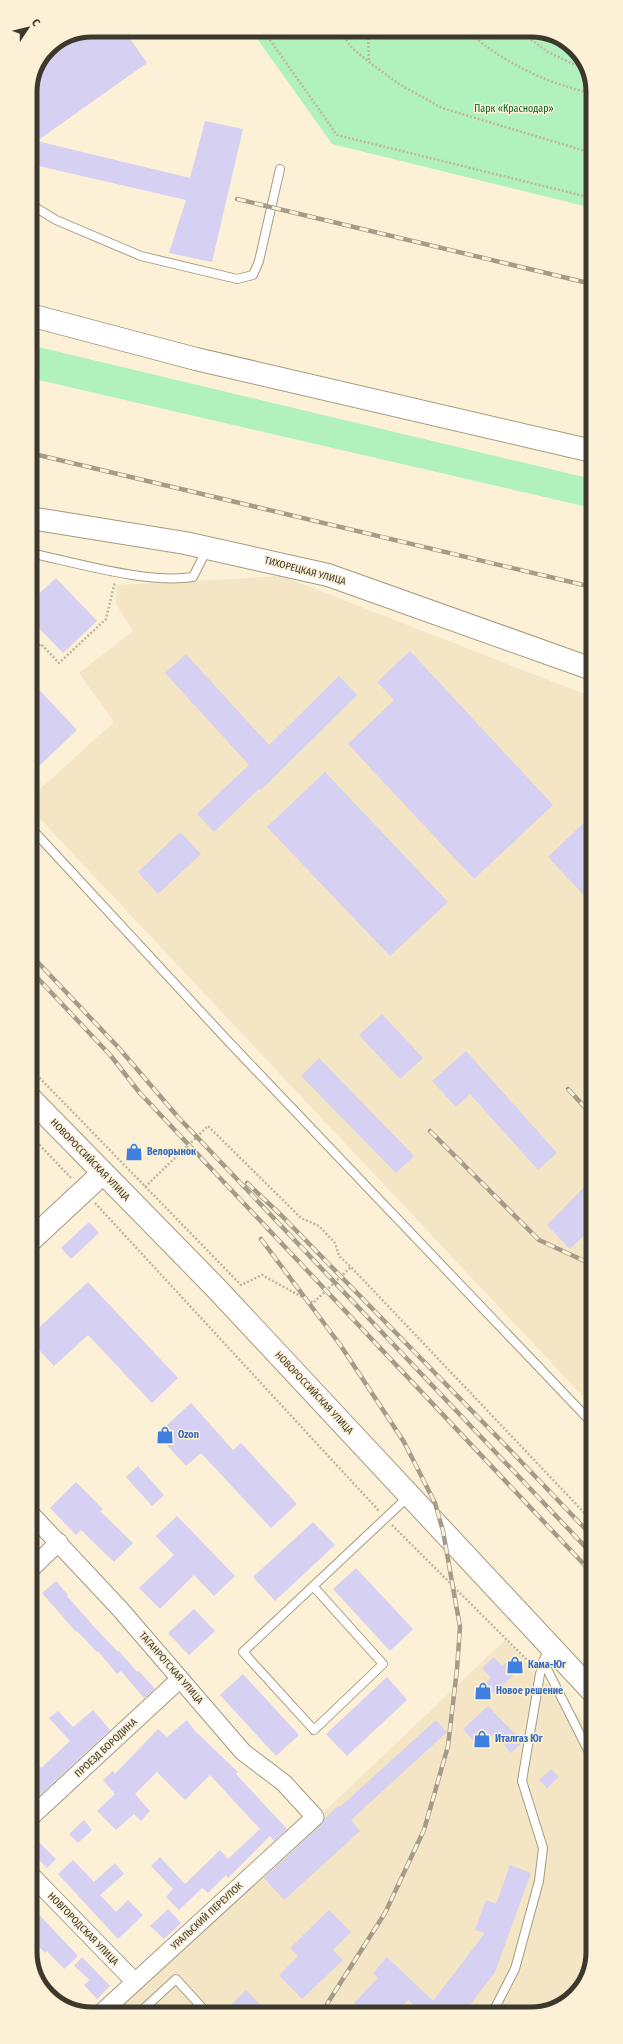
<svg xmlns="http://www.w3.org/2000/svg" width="623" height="2044" viewBox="0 0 623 2044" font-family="'Fira Sans Condensed',sans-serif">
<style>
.built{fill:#f4e6c4}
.green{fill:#b1f1be}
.building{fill:#d6d0f2}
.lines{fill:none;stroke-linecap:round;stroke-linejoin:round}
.lane-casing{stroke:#a59a81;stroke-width:10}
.street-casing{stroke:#a59a81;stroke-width:19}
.secondary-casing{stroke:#a59a81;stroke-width:24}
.path{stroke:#c0b6a1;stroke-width:2.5;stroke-dasharray:2 2;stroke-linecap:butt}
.lane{stroke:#fff;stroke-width:8}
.street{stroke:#fff;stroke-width:17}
.secondary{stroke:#fff;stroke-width:22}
.rail-casing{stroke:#a49c89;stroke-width:4.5}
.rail{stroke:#fcf1d6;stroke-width:3;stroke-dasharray:9;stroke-linecap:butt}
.labels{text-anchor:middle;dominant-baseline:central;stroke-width:3;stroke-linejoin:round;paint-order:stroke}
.park-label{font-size:10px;fill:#04632c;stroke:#fcf1d6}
.street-label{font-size:10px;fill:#3d382e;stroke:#fcf1d6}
.shop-label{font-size:10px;font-weight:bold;fill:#366cbe;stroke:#fcf1d6;text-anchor:start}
.rim{fill:none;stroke:#3d382e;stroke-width:5}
</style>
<rect width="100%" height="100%" fill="#fcf1d6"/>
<!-- built -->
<g class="built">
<path d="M282,576L592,697L593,1407L30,808V798L114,722L79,673L133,631L116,604L117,585Z"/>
<path d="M505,1640L593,1731V1952L578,1993L543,2013L111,2014Z"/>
</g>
<!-- green -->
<g class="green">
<path d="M251,30L539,31L572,46L592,80V208L332,144Z"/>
<path d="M30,345L592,479V508L30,378Z"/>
</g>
<!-- building -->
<g class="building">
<path d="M92,30H124L147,63L37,141L190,178L205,121L243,129L212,262L169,253L186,200L30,164V92L48,48Z"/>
<path d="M56,578L97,621L63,653L30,619V602Z"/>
<path d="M410,651L553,805L474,879L348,744L394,700L377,682Z"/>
<path d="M186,654L269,745L339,676L357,695L261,790L259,789L214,832L197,814L249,765L165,673Z"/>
<path d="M30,680L77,730L38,767L30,759Z"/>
<path d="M325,772L448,902L390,956L267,827Z"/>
<path d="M592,815V904L548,857Z"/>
<path d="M180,832L201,854L158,894L138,872Z"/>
<path d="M382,1014L423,1058L400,1079L359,1035Z"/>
<path d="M466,1051L557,1153L538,1170L470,1094L456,1107L432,1081Z"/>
<path d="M319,1058L414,1156L396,1173L301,1076Z"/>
<path d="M592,1179L593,1227L570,1249L547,1225Z"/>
<path d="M89,1222L99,1233L71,1259L61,1248Z"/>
<path d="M88,1282L178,1378L152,1403L88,1335L54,1366L31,1341V1335Z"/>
<path d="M191,1403L233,1450L241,1443L297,1504L271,1528L201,1453L186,1466L157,1434Z"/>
<path d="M138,1466L164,1495L152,1506L126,1477Z"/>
<path d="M76,1482L103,1509L100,1511L133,1543L114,1562L81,1530L76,1535L50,1508Z"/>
<path d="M177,1516L235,1576L214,1596L194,1575L160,1609L139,1588L174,1555L156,1536Z"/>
<path d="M313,1522L335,1545L275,1601L253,1577Z"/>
<path d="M356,1568L413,1629L390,1651L333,1589Z"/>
<path d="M56,1581L68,1595L67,1596L96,1629L118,1652L119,1651L137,1672L139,1671L155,1689L144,1698L121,1671L117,1674L98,1651L97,1652L77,1631L76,1632L42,1593Z"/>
<path d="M194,1609L215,1631L189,1655L168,1633Z"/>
<path d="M513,1656L523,1667L487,1698L479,1688L491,1678L482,1668L494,1657L502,1666Z"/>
<path d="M243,1674L299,1735L276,1756L220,1695Z"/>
<path d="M387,1677L407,1700L347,1756L326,1734Z"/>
<path d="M488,1706L523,1742L511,1753L494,1734L479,1747L463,1729Z"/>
<path d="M93,1710L110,1730L39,1796L31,1787V1756L41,1768L70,1741L49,1718L58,1711L73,1727Z"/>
<path d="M187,1720L195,1731L238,1772L236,1774L287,1829L274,1841L270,1836L228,1878L226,1875L208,1893L202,1888L179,1910L166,1897L173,1889L151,1866L160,1857L185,1884L220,1850L228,1859L260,1829L210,1775L185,1800L157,1772L135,1794L150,1811L141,1821L134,1814L116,1830L97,1811L115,1794L103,1780L113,1771L115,1774L158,1729L167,1737Z"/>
<path d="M436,1720L447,1732L351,1820L360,1831L284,1900L264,1878L322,1824L325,1818L338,1806L340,1807Z"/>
<path d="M551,1769L559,1777L547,1788L539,1780Z"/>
<path d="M84,1820L92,1830L78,1843L69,1834Z"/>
<path d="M39,1842L56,1859L47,1868L31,1852V1850Z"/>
<path d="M73,1860L94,1882L115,1863L124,1874L100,1895L116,1912L128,1900L143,1915L118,1939L58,1874Z"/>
<path d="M510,1865L531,1873L495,1972L464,2013H423L408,2000L396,2013H365L354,2003L378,1978L373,1973L387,1957L433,2001L485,1933L475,1930L486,1900L496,1904Z"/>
<path d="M31,1906L78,1956L64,1969L47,1951L45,1953L31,1938Z"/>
<path d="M168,1909L181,1923L164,1939L150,1926Z"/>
<path d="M329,1910L351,1932L333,1950L343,1960L302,1999L279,1975L298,1956L290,1948Z"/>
<path d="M82,1957L110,1986L97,1999L84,1985L90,1980L74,1966Z"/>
<path d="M246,1990L268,2013L222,2014Z"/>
</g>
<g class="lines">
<!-- lane casing -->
<g class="lane-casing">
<g id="lane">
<path d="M30,204L56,220L141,256L237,279L253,275L259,261L280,169"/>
<path d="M30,553C77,563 147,584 193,577L207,549"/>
<path d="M30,827L228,1041L593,1424"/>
<path d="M313,1586L383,1664L314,1730L243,1652L409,1496"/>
<path d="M543,1661L593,1760"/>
<path d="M490,2013L496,2006L515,1969L539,1881L543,1848L522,1781L540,1674L548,1647"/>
<path d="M138,2014L176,1979L208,2014"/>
</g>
</g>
<!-- street casing -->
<g class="street-casing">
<g id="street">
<path d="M31,1514L120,1609L243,1752L284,1783L315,1817L100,2014"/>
<path d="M31,1569L59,1542"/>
<path d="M31,1817L180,1679"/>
<path d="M31,1875L135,1982"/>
</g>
</g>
<!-- secondary casing -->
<g class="secondary-casing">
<g id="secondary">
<path d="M30,315L196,359L592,451"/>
<path d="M30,518L185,543L328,575L592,669"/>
<path d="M31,1099L216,1288L593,1692"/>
<path d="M31,1240L103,1173"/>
</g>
</g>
<!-- path -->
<g class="path">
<path d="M263,30L337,135L592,198"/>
<path d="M339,30L352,48L369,62L399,84L442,108L592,153"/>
<path d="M368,30L369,62"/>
<path d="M466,30C501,61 546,84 592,93"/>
<path d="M518,30L548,52L586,70"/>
<path d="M30,654L41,644L59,663L106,619L115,582"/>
<path d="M31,1069L241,1285L262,1275L313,1303L351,1267L593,1522"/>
<path d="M31,1136L72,1179"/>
<path d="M145,1187L208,1126L301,1218L319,1226L335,1243L339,1256L351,1267"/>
<path d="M95,1203L379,1511"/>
<path d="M392,1525L531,1664"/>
</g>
<!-- lane -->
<use href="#lane" class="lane"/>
<!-- street -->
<use href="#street" class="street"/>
<!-- secondary -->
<use href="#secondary" class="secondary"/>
<!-- rail casing -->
<g class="rail-casing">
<g id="rail">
<path d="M237,199L592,284"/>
<path d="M30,453L592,587"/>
<path d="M31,955L118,1047L178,1117L593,1555"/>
<path d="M31,971L111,1056L139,1092L593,1574"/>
<path d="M568,1089L592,1115"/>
<path d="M430,1131L539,1240L593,1265"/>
<path d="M247,1183L282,1216L511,1451L593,1537"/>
<path d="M261,1239L341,1346L404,1442L435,1503L443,1531L460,1627L457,1669L448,1746L424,1830L385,1913L327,2004"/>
</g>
</g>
<!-- rail -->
<use href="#rail" class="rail"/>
</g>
<!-- icons -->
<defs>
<g id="shop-bare" transform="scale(1.38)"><path d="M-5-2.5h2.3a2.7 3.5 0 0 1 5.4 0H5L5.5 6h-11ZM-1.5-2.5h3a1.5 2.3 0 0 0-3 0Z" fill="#3f7fe0" stroke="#fcf1d6" stroke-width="2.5" paint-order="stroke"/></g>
</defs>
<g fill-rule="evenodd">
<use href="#shop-bare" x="134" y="1152"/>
<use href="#shop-bare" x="165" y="1435"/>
<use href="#shop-bare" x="515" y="1665"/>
<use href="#shop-bare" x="483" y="1691"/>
<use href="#shop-bare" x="482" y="1739"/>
</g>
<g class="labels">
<!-- park labels -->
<g class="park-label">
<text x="514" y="109">Парк «Краснодар»</text>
</g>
<!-- street labels -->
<g class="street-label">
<text transform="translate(305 571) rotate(15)">ТИХОРЕЦКАЯ УЛИЦА</text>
<text transform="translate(90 1160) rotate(46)">НОВОРОССИЙСКАЯ УЛИЦА</text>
<text transform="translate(314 1393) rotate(47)">НОВОРОССИЙСКАЯ УЛИЦА</text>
<text transform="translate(171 1668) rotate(49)">ТАГАНРОГСКАЯ УЛИЦА</text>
<text transform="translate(106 1748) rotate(-43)">ПРОЕЗД БОРОДИНА</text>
<text transform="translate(207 1916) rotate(-43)">УРАЛЬСКИЙ ПЕРЕУЛОК</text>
<text transform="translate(83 1929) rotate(46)">НОВГОРОДСКАЯ УЛИЦА</text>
</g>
<!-- shop labels -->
<g class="shop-label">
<text x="147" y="1152">Велорынок</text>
<text x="178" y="1435">Ozon</text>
<text x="528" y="1665">Кама-Юг</text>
<text x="496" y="1691">Новое решение</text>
<text x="495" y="1739">Италгаз Юг</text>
</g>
</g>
<!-- crop -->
<path d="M0 0H623V2044H0ZM92 37H531A55 55 0 0 1 586 92V1952A55 55 0 0 1 531 2007H92A55 55 0 0 1 37 1952V92A55 55 0 0 1 92 37Z" fill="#fcf1d6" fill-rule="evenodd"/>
<path class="rim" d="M92 37H531A55 55 0 0 1 586 92V1952A55 55 0 0 1 531 2007H92A55 55 0 0 1 37 1952V92A55 55 0 0 1 92 37Z"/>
<!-- north arrow -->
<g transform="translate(28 28) rotate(55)" stroke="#fcf1d6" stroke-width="3" paint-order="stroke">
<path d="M0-3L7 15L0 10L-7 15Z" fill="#3d382e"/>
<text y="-6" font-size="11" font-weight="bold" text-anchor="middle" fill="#3d382e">С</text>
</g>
</svg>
